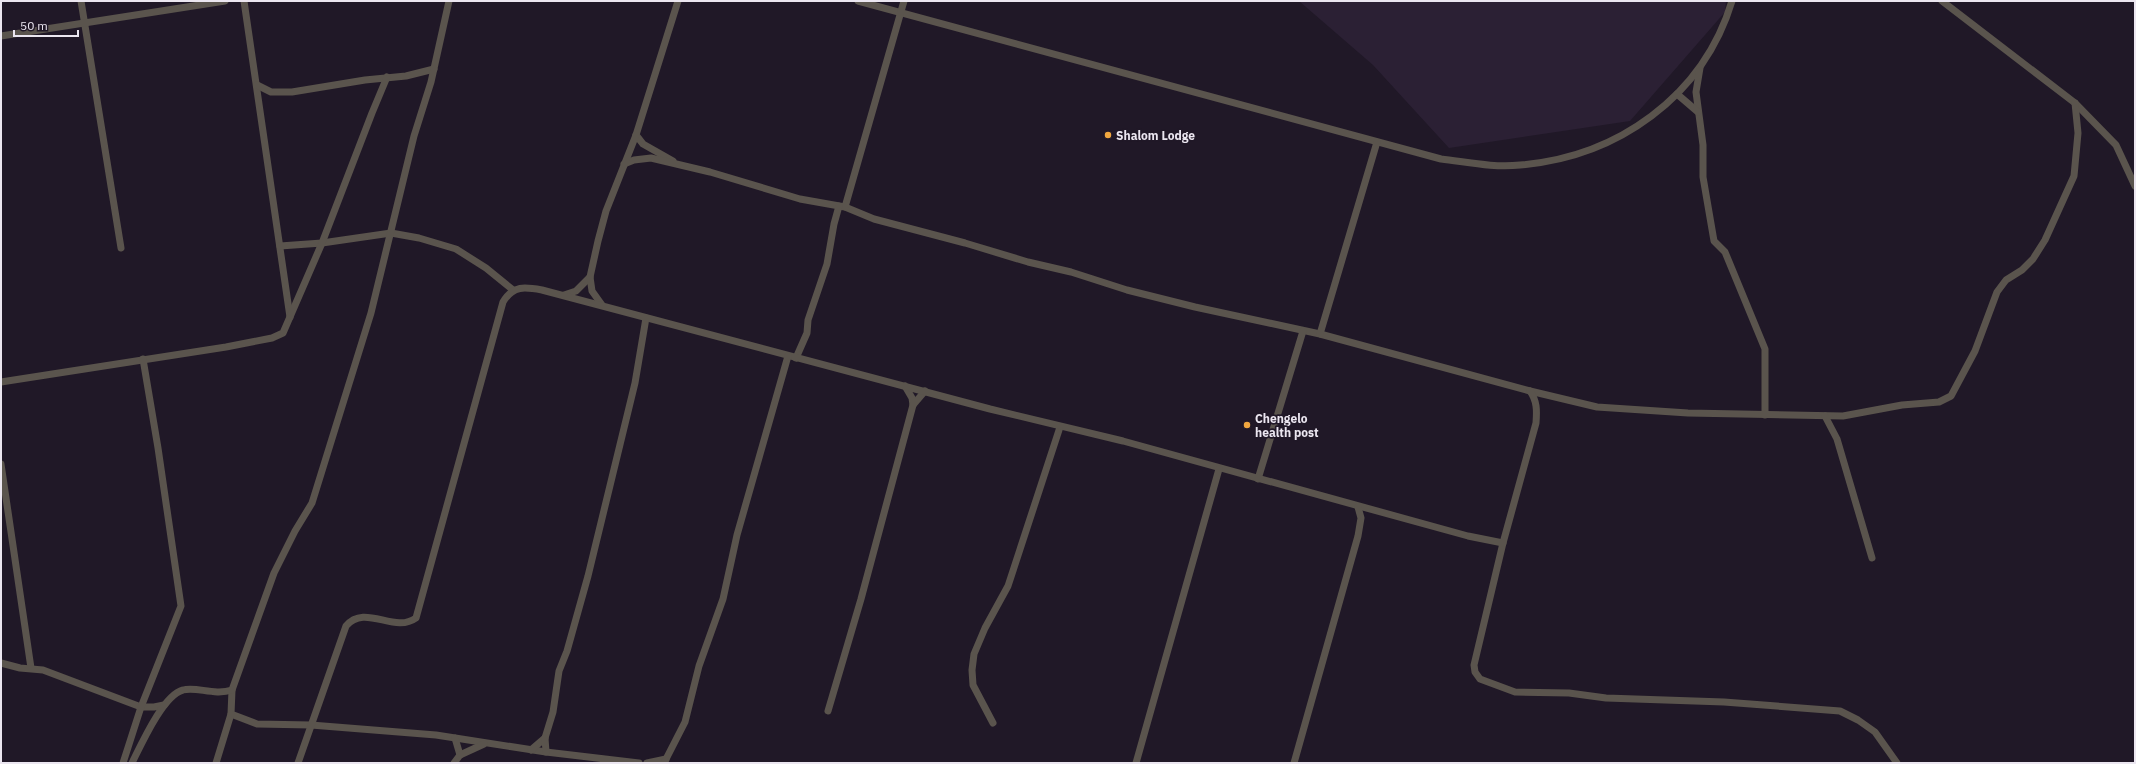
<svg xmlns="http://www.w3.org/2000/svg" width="2136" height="764" viewBox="0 0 2136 764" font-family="'IBM Plex Sans',sans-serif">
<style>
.built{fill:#2b2034}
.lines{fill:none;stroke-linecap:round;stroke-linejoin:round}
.minor{stroke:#5a544d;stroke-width:7}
.poi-dot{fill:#f0a63f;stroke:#201827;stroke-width:1.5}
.labels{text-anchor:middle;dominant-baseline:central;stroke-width:3.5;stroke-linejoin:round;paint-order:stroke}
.poi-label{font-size:12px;font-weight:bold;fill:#ebe6f0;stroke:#201827;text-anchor:start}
</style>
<rect width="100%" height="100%" fill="#201827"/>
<!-- built -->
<path class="built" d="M1299,1H1726L1725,12L1630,121L1449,148L1373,65Z"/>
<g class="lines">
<!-- minor -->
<g class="minor">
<path d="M81,1L121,248"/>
<path d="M244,1L290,317"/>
<path d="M858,1L1441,159C1467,162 1494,168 1520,165C1617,157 1703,97 1732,1"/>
<path d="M1942,1L2075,103L2116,145L2135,186"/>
<path d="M1,36L225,1"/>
<path d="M1700,68L1696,92L1703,145V177L1714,241L1725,252L1765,349V415"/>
<path d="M257,85L271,92H292L365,80L406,76L434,69"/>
<path d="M1677,94L1698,112"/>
<path d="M636,135L643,144L673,161"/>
<path d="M624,164L634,160L651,158L710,172L800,199L845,207L874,219L965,243L1028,262L1071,272L1127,290L1195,307L1320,334L1530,391L1597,407L1688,413L1843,416L1902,405L1939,402L1951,396L1975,351L1997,292L2006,280L2022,270L2033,259L2045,240L2074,176L2078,133L2075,103"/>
<path d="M845,207L904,1"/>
<path d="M280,246L322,243L391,233L419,238L456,249L486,268L513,290"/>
<path d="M564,295L576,291L590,277"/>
<path d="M602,305L592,291L590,277L598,241L606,211L636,135L678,1"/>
<path d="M1320,334L1377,142"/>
<path d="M796,358L807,333L808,320L827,264L834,224L839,206"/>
<path d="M1,382L226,347L272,338L283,333L322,243L372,113L387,77"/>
<path d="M905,386L912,398L913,405"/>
<path d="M1530,391C1537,401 1537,410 1536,423L1503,543L1474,665L1475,672L1480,679L1515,692L1569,693L1606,698L1724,702L1840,711L1858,720L1875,732L1897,763"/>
<path d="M1825,416L1837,439L1872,558"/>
<path d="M1,464L31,668"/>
<path d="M1258,479L1303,331"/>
<path d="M1,663L20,668L43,670L141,707H154L164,705"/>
<path d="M232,690L231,714L257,724L311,725L436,735L546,752L639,763"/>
<path d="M828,711L861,599L913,405L925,391"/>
<path d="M993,723L973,685L972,670L974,654L985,628L1008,586L1060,427"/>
<path d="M455,738L460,755"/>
<path d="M531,750L545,738"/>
<path d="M546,752L545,738L553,712L559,671L567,651L588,576L635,383L646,318"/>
<path d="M123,763L141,707L181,606L158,448L143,359"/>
<path d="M132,763C141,745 163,695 183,690C196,686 214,696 232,690L274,573L295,531L312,503L371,313L414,136L431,82L449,1"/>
<path d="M216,763L231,714"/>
<path d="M298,763L346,626C365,603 394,634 416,618L503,302C513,285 525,287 542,290L990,409L1123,441L1468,536L1503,543"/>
<path d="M454,763L460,755L484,744"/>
<path d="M647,763L666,759"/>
<path d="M664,763L685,722L699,666L723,599L737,535L788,356"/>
<path d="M1136,763L1219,469"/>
<path d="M1294,763L1358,536L1361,518L1358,507"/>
</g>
</g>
<!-- markers -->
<g class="poi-dot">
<circle cx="1108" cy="135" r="4"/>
<circle cx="1247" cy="425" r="4"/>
</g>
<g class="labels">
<!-- poi labels -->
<g class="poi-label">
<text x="1116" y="135">Shalom Lodge</text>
<text x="1255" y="418">Chengelo<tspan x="1255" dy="14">health post</tspan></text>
</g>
</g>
<!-- border -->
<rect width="2136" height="764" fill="none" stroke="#ebe6f0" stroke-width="4"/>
<!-- scale -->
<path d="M14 30v6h64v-6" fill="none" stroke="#ebe6f0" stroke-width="2"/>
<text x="20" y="30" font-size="12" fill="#ebe6f0" stroke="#201827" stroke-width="3" paint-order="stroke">50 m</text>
</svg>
